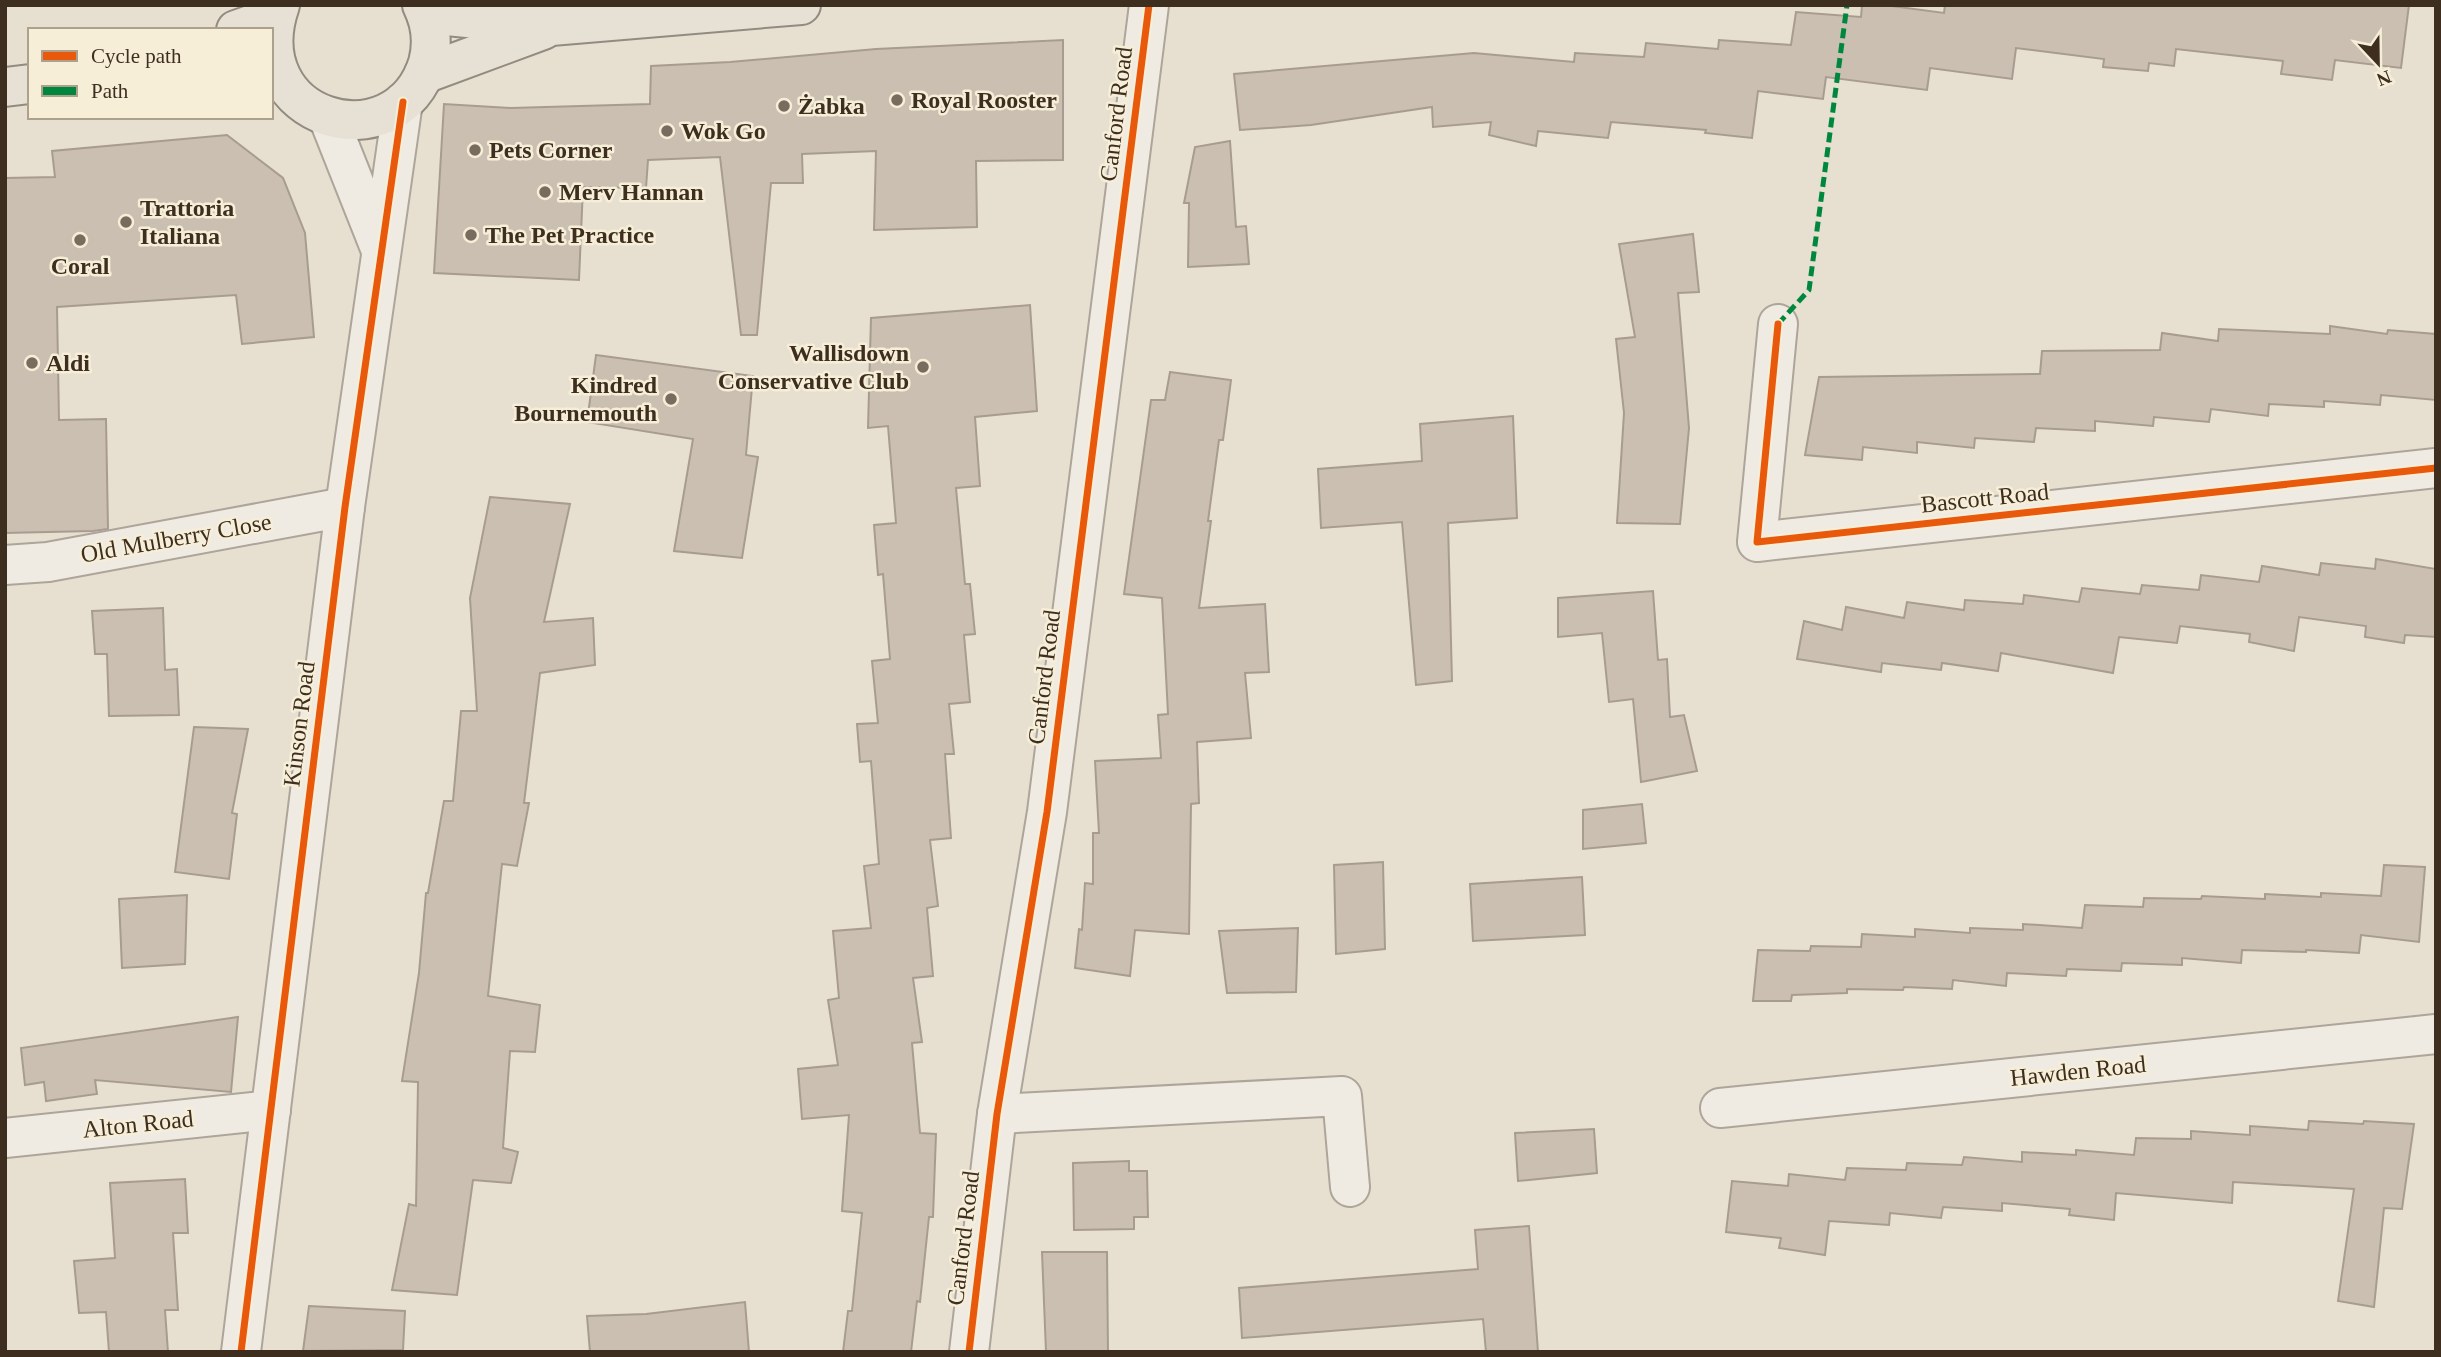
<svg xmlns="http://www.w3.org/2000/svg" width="2441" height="1357" viewBox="0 0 2441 1357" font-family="'Times New Roman',serif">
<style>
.building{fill:#cbbfb2;stroke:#a89c90;stroke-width:2}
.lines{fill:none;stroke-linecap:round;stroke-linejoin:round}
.minor-casing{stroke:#ada599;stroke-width:42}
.tertiary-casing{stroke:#ada599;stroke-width:42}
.primary-casing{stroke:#928b80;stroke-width:42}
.minor{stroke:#efebe3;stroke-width:38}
.tertiary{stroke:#efebe3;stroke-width:38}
.primary{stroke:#e6e1d4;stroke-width:38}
.quiet{stroke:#00873e;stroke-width:5;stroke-dasharray:10 5;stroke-linecap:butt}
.cycleway-casing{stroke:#f7eed8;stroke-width:11}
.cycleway{stroke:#e8590c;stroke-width:7}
.poi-dot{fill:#786c5e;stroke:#f7eed8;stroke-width:2.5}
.labels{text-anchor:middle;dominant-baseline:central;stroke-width:5;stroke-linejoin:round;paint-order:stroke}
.poi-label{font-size:24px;font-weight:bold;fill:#3d2e20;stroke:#f7eed8;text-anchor:start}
.street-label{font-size:24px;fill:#3d2e20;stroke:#f7eed8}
</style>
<rect width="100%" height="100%" fill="#e7e0d1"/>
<!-- building -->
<g class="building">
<path d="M1862,5H1884L1944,13L1945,5H2409L2401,68L2335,60L2332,80L2281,74L2283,61L2176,49L2174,66L2149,63L2148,71L2103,67L2104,59L2016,48L2012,79L1930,68L1927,90L1826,77L1823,99L1758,91L1752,138L1705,133L1706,130L1611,122L1608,138L1538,131L1536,146L1489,135L1491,122L1433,127L1432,107L1311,125L1240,130L1234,74L1474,53L1574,62L1575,53L1644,57L1646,43L1718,49L1719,40L1791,45L1796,12L1861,17Z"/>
<path d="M1063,40V160L976,161L977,227L874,230L876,151L802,154L803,183H771L757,335H741L720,157L648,160L646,188L583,187L579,280L434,273L444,104L511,108L650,104L651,66L730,62L876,49Z"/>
<path d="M227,135L283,178L305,233L314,337L242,344L236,295L57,307L59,420L106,419L108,529L93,531L5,533V178L55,177L52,151Z"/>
<path d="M1230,141L1236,227L1246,226L1249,264L1188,267L1189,203H1184L1195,147Z"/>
<path d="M1693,234L1699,292L1678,293L1689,428L1680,524L1617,523L1624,413L1616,339L1635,337L1619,244Z"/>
<path d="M1030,305L1037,411L975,417L980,486L956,488L965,584H970L975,634L964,635L970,702L949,704L954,754H945L951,838L930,840L938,906L927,908L933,976L913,978L922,1042L912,1043L920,1133L936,1134L933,1217H929L920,1302L917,1301L911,1352H843L848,1311H852L862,1213L842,1211L849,1115L802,1119L798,1069L838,1065L828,1000L839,998L833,931L871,928L864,866L879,864L871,761L860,762L857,724L878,723L872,661L890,659L883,574L878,575L874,525L896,523L888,426L868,428L871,318Z"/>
<path d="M2330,326L2387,334L2388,330L2436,334V400L2381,395L2380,405L2324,401V407L2269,404L2268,416L2211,409L2209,422L2154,417L2153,426L2095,421V431L2036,428L2034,442L1975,438L1974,448L1917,442V453L1863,447L1862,460L1805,455L1819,377L2040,374L2042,351L2160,350L2162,333L2218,341L2219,329L2330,334Z"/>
<path d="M596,355L753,376L746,455L758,457L742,558L674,551L693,439L587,422Z"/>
<path d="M1170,372L1231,380L1223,440H1219L1208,521H1211L1199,608L1265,604L1269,672L1245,673L1251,738L1197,742L1199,803L1191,804L1189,934L1135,930L1130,976L1075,968L1079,929L1082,930L1085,883L1093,884V833H1099L1095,761L1161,758L1158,715L1168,714L1162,598L1124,594L1151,400H1165Z"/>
<path d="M1513,416L1517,518L1448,523L1452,681L1416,685L1402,522L1321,528L1318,469L1422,461L1420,424Z"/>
<path d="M490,497L570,504L544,622L593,618L595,665L540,673L524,803H529L517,866L502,864L488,996L540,1005L535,1052L510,1051L503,1148L518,1152L511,1183L473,1180L457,1295L392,1290L409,1204L416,1206L418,1082L402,1081L419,973L426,893H428L444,801H453L461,711H477L470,598Z"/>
<path d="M2376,559L2436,569V637L2405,635L2404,643L2365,637L2366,626L2299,617L2294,651L2249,642L2250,634L2180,626L2177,643L2119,637L2113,673L2001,653L1998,671L1942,663L1941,670L1882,663L1881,672L1797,659L1804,621L1842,630L1846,607L1904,618L1907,602L1964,610L1965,600L2023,604L2024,595L2079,602L2082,588L2140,594L2142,585L2199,590L2201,575L2259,582L2262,566L2319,575L2321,563L2375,569Z"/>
<path d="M1653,591L1658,660L1667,659L1670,717L1684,715L1697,771L1641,782L1633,699L1609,702L1602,633L1558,637V598Z"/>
<path d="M163,608L165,670L177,669L179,715L109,716L107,654H95L92,611Z"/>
<path d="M194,727L248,729L232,813L237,814L229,879L175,872Z"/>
<path d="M1642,804L1646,843L1583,849V810Z"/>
<path d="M1383,862L1385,949L1336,954L1334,865Z"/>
<path d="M2384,865L2425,867L2419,942L2361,935L2359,953L2306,950V952L2242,950L2241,963L2182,958V965L2122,963L2121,971L2067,969L2066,976L2007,973L2006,986L1953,980L1952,989L1904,987L1903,990L1847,989V993L1792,995L1791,1001H1753L1758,950L1810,951L1811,946L1861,947L1862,934L1915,937V929L1970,933V928L2023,930V924L2082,928L2085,905L2143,907L2144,898L2201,899L2202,896L2265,899V894L2321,897V893L2381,896Z"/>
<path d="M1582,877L1585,935L1473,941L1470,884Z"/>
<path d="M187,895L185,964L122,968L119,899Z"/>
<path d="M1298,928L1296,992L1227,993L1219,931Z"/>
<path d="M238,1017L231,1092L95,1080L97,1094L46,1101L44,1082L25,1085L21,1048Z"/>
<path d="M2309,1121L2363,1124L2364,1121L2414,1124L2402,1209L2384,1208L2374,1307L2338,1301L2354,1189L2233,1182L2232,1203L2116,1193L2114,1220L2069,1215L2070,1209L2002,1203V1211L1943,1207L1941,1218L1890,1213L1889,1225L1829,1221L1825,1255L1779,1248L1781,1238L1726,1232L1732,1181L1788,1186L1789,1174L1845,1180L1847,1168L1906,1170L1907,1163L1962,1165L1964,1157L2022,1162V1152L2076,1155V1150L2134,1155L2136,1138L2191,1139V1131L2250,1135V1126L2308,1130Z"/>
<path d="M1594,1129L1597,1173L1518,1181L1515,1133Z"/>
<path d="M1129,1161V1171H1147L1148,1217H1134V1229L1074,1230L1073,1163Z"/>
<path d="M185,1179L188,1233H173L178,1310H165L168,1352H109L106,1312L79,1313L74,1261L115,1258L110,1183Z"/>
<path d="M1529,1226L1538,1352H1486L1483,1319L1242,1338L1239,1288L1478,1269L1475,1230Z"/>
<path d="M1042,1252H1107L1108,1352H1046Z"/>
<path d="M745,1302L749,1352H590L587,1316L646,1314Z"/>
<path d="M309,1306L405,1311L403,1350L303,1351Z"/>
</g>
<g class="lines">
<!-- minor casing -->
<g class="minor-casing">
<g id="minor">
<path d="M1778,324L1757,542L2436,468"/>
<path d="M5,565L48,562L345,507"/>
<path d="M1720,1108L2436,1034"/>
<path d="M997,1114L1342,1096L1350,1187"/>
<path d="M5,1138L271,1110"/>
<path d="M969,1352L997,1114L1047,812L1149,5"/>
</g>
</g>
<!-- tertiary casing -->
<g class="tertiary-casing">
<g id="tertiary">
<path d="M328,117L380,248"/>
<path d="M241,1352L345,507L403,102"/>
</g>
</g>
<!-- primary casing -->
<g class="primary-casing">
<g id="primary">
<path d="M280,5C240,121 396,165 428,63C433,44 431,23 422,5"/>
<path d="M426,14L551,26L801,5"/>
<path d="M236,30L276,16"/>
<path d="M424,74L543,30"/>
<path d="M5,87L30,84"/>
</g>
</g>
<!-- minor -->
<use href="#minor" class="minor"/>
<!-- tertiary -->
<use href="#tertiary" class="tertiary"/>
<!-- primary -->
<use href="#primary" class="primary"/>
<!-- quiet -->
<path class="quiet" d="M1778,324L1809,290L1847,5"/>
<!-- cycleway casing -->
<g class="cycleway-casing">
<g id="cycleway">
<path d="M1778,324L1757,542L2436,468"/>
<path d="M241,1352L345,507L403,102"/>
<path d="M969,1352L997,1114L1047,812L1149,5"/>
</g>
</g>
<!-- cycleway -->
<use href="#cycleway" class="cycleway"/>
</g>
<!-- markers -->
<g class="poi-dot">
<circle cx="897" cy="100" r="7"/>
<circle cx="784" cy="106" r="7"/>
<circle cx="667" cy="131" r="7"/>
<circle cx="475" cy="150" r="7"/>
<circle cx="545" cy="192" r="7"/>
<circle cx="126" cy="222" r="7"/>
<circle cx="471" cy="235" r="7"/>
<circle cx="80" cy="240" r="7"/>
<circle cx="32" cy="363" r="7"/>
<circle cx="923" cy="367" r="7"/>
<circle cx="671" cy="399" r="7"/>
</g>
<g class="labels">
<!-- poi labels -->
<g class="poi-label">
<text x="911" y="100">Royal Rooster</text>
<text x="798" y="106">Żabka</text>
<text x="681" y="131">Wok Go</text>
<text x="489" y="150">Pets Corner</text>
<text x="559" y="192">Merv Hannan</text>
<text x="140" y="208">Trattoria<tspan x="140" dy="28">Italiana</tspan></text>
<text x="485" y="235">The Pet Practice</text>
<text x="80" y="266" text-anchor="middle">Coral</text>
<text x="909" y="353" text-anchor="end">Wallisdown<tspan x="909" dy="28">Conservative Club</tspan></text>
<text x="46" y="363">Aldi</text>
<text x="657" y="385" text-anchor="end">Kindred<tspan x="657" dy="28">Bournemouth</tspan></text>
</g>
<!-- street labels -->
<g class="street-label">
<text transform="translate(1116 114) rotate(-83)">Canford Road</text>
<text transform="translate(1985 498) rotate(-6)">Bascott Road</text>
<text transform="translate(176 538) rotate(-10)">Old Mulberry Close</text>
<text transform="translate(1044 677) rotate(-83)">Canford Road</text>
<text transform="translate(299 724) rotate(-83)">Kinson Road</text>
<text transform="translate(2078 1071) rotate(-6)">Hawden Road</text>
<text transform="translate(138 1124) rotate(-6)">Alton Road</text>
<text transform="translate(963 1238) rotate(-83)">Canford Road</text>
</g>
</g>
<!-- border -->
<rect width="2441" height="1357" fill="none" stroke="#3d2e20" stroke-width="14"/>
<!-- legend -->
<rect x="28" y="28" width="245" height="91" fill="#f7eed8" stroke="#ada18e" stroke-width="2"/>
<rect x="42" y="51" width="35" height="10" fill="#e8590c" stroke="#ada18e" stroke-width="2"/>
<text x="91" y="63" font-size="21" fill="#3d2e20">Cycle path</text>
<rect x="42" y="86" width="35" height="10" fill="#00873e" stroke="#ada18e" stroke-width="2"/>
<text x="91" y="98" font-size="21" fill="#3d2e20">Path</text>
<!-- north arrow -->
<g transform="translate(2378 63) rotate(158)" stroke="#f7eed8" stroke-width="5" paint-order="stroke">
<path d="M0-5L12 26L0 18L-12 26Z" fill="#3d2e20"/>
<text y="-10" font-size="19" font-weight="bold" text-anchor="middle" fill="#3d2e20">N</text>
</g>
</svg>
